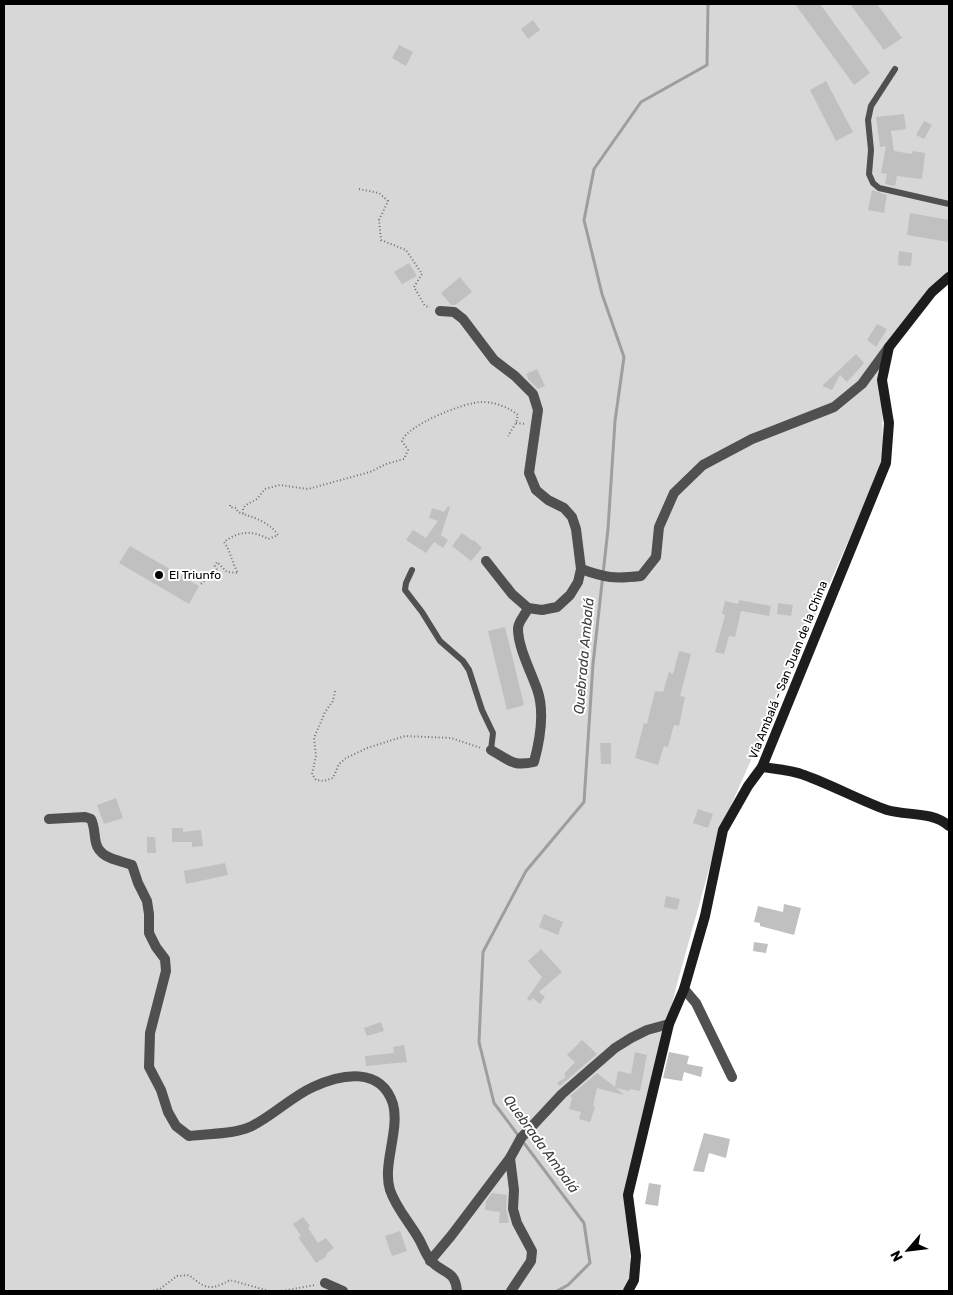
<svg xmlns="http://www.w3.org/2000/svg" width="953" height="1295" viewBox="0 0 953 1295" font-family="Rubik,sans-serif">
<style>
.green{fill:#d7d7d7}
.lines{fill:none;stroke-linecap:round;stroke-linejoin:round}
.stream{stroke:#9e9e9e;stroke-width:3}
.building{fill:#c0c0c0}
.path{stroke:#727272;stroke-width:2;stroke-dasharray:1 2.5;stroke-linecap:butt}
.lane{stroke:#505050;stroke-width:6}
.street{stroke:#505050;stroke-width:10}
.secondary{stroke:#1d1d1d;stroke-width:10}
.poi-dot{fill:#000;stroke:#fff;stroke-width:2}
.labels{text-anchor:middle;dominant-baseline:central;stroke-width:4;stroke-linejoin:round;paint-order:stroke}
.poi-label{font-size:12px;fill:#000;stroke:#fff;text-anchor:start}
.street-label{font-size:12px;fill:#000;stroke:#fff}
.water-label{font-size:14px;font-style:italic;fill:#3f3f3f;stroke:#fff}
</style>
<rect width="100%" height="100%" fill="#fff"/>
<!-- green -->
<path class="green" d="M4,4H949V277L889,347L882,380L883,463L720,830L677,984L625,1197L632,1279L627,1291H4Z"/>
<g class="lines">
<!-- stream -->
<path class="stream" d="M557,1291L568,1285L590,1263L584,1223L494,1103L479,1042L483,952L526,871L584,802L593,664L608,529L615,421L624,357L602,294L584,220L594,169L641,102L707,65L708,4"/>
</g>
<!-- building -->
<g class="building">
<path d="M795,4H820L870,73L854,85Z"/>
<path d="M850,4H877L902,38L884,50Z"/>
<path d="M533,20L540,30L528,39L521,29Z"/>
<path d="M399,45L413,52L406,66L392,58Z"/>
<path d="M826,81L853,132L836,141L810,90Z"/>
<path d="M904,114L906,129L891,131L894,151L912,154L913,151L925,153L922,179L897,176L895,186L885,184L887,174L881,173L886,146L880,147L876,117Z"/>
<path d="M924,121L932,125L924,139L916,135Z"/>
<path d="M872,190L887,195L884,213L868,210Z"/>
<path d="M910,213L949,220V242L907,235Z"/>
<path d="M899,251L912,253L911,266L898,265Z"/>
<path d="M409,263L417,276L402,284L394,272Z"/>
<path d="M460,277L472,292L455,305H451L441,293Z"/>
<path d="M877,324L887,329L876,347L867,340Z"/>
<path d="M856,354L864,363L847,382L840,375L832,390L822,386Z"/>
<path d="M537,369L545,386L538,389L528,379L526,374Z"/>
<path d="M448,506L450,507L441,535L448,540L443,548L434,542L426,553L406,540L413,530L426,538L438,521L429,518L432,508L444,512Z"/>
<path d="M462,533L473,541L474,540L482,548L471,561L452,546Z"/>
<path d="M130,546L199,586L189,604L119,563Z"/>
<path d="M739,600L771,606L769,616L741,611L735,637L729,636L724,654L715,652L725,615L722,614L725,601L738,604Z"/>
<path d="M778,603L793,605L791,616L777,614Z"/>
<path d="M505,627L524,705L507,710L488,631Z"/>
<path d="M679,651L691,654L680,696L685,697L679,726L674,725L668,747L664,746L658,765L635,758L644,723L647,724L655,691L663,692L669,672L673,674Z"/>
<path d="M600,743H611V764H601Z"/>
<path d="M116,798L123,818L104,824L97,805Z"/>
<path d="M698,809L713,814L708,828L693,823Z"/>
<path d="M172,828H183V832L201,830L203,846L192,847V842H172Z"/>
<path d="M147,837H155L156,853H147Z"/>
<path d="M225,863L228,875L186,884L184,871Z"/>
<path d="M666,896L680,899L677,910L664,907Z"/>
<path d="M784,904L801,908L794,935L760,926V923L754,922L758,906L783,912Z"/>
<path d="M544,914L563,922L558,935L539,927Z"/>
<path d="M754,942L768,944L766,953L753,951Z"/>
<path d="M541,949L562,972L539,992L545,997L540,1004L533,998L530,1001L527,999L542,977L528,961Z"/>
<path d="M381,1022L384,1031L367,1036L364,1028Z"/>
<path d="M582,1040L597,1054L560,1086L557,1083L566,1077L564,1074L575,1062L567,1055Z"/>
<path d="M404,1045L407,1062L366,1066L365,1056L394,1053L393,1047Z"/>
<path d="M635,1052L647,1055L640,1091L630,1089V1091L616,1088L624,1095L597,1088L593,1106L595,1107L590,1122L579,1119L581,1112L569,1109L572,1098L570,1096L597,1073L615,1087L618,1071L631,1074Z"/>
<path d="M669,1052L689,1056L687,1064L703,1067L701,1077L684,1072L682,1081L663,1078Z"/>
<path d="M704,1133L730,1139L726,1158L709,1153L704,1172L693,1171Z"/>
<path d="M649,1183L661,1185L658,1206L645,1204Z"/>
<path d="M492,1193L507,1195L506,1209L509,1222L507,1223H499L500,1212L485,1210L486,1201Z"/>
<path d="M303,1217L310,1226L308,1228L318,1243L326,1238L334,1248L326,1254L327,1256L316,1263L298,1237L301,1236L293,1224Z"/>
<path d="M400,1231L407,1251L392,1256L385,1236Z"/>
</g>
<g class="lines">
<!-- path -->
<g class="path">
<path d="M359,189L379,193L388,201L379,220L381,240L406,250L422,274L414,287L425,306L430,307"/>
<path d="M516,423L526,424"/>
<path d="M230,505V507L236,508L238,512L243,514"/>
<path d="M201,584L205,580L206,574L216,578L218,573L215,566L217,562L227,572L238,573C232,563 231,552 224,542C238,531 253,530 268,539L278,535C270,523 256,518 243,514V508L246,505L257,499L265,489L280,485L308,489L370,472L386,464L404,459L408,450L402,441C407,425 465,402 482,402C495,402 508,407 518,415L516,423L508,436"/>
<path d="M335,691L333,701L325,712L314,738L316,756L312,774L316,780L324,781L333,778L339,764L346,758L367,748L405,736L451,738L481,748"/>
<path d="M150,1291L160,1289L177,1276L189,1275C206,1289 210,1291 230,1280L269,1291"/>
<path d="M282,1291L315,1285"/>
</g>
<!-- lane -->
<g class="lane">
<path d="M895,69L871,106L868,120L871,150L869,174L873,183L879,188L949,204"/>
<path d="M412,570L406,583L405,590L422,612L440,641L463,661L469,670L482,710L493,733L491,750"/>
</g>
<!-- street -->
<g class="street">
<path d="M440,311L454,312L463,319L494,360L515,376L533,394L538,410L529,473L536,490L548,500L564,508L572,517L576,529L581,569L578,582L570,595L557,607L542,610L528,608L512,594L486,561"/>
<path d="M581,569C606,578 614,579 641,576L656,557L659,527L674,493L703,465L752,439L834,407L862,384L889,347"/>
<path d="M491,750C509,760 513,767 534,762C540,740 545,711 537,689C531,672 518,647 518,629C518,621 525,616 528,608"/>
<path d="M49,819L85,817L91,819C95,827 94,835 96,843C100,859 119,860 132,865L138,883L147,901L149,914V933L156,947L165,959L166,971L150,1033L149,1067L161,1090L168,1112L176,1126L189,1136C210,1133 233,1135 252,1126C274,1115 291,1097 313,1087C341,1074 381,1066 393,1104C400,1130 382,1165 390,1190C396,1208 410,1223 419,1239C423,1246 426,1256 432,1262C444,1274 455,1270 457,1291"/>
<path d="M684,989L696,1003L732,1077"/>
<path d="M510,1158L514,1190L513,1209L517,1223L532,1251L531,1261L511,1291"/>
<path d="M430,1261L451,1236L510,1158L521,1138L562,1094L615,1048L631,1038L647,1030L669,1024"/>
<path d="M325,1283L343,1291"/>
</g>
<!-- secondary -->
<g class="secondary">
<path d="M762,767C776,769 792,770 804,775C832,785 859,800 887,810C907,816 932,811 949,826"/>
<path d="M628,1291L634,1280L636,1256L628,1195L669,1024L684,989L705,916L723,830L748,786L762,767L886,463L889,423L882,380L889,347L932,292L949,277"/>
</g>
</g>
<!-- markers -->
<circle class="poi-dot" cx="159" cy="575" r="5"/>
<g class="labels">
<!-- poi labels -->
<g class="poi-label">
<text x="169" y="575">El Triunfo</text>
</g>
<!-- street labels -->
<g class="street-label">
<text transform="translate(788 670) rotate(-68)">Vía Ambalá - San Juan de la China</text>
</g>
<!-- water labels -->
<g class="water-label">
<text transform="translate(584 656) rotate(-85)">Quebrada Ambalá</text>
<text transform="translate(541 1144) rotate(54)">Quebrada Ambalá</text>
</g>
</g>
<!-- border -->
<rect width="953" height="1295" fill="none" stroke="#000000" stroke-width="10"/>
<!-- north arrow -->
<g transform="translate(908 1250) rotate(242)" stroke="#ffffff" stroke-width="4" paint-order="stroke">
<path d="M0-4L9 19L0 12L-9 19Z" fill="#000000"/>
<text y="-8" font-size="14" font-weight="bold" text-anchor="middle" fill="#000000">N</text>
</g>
</svg>
